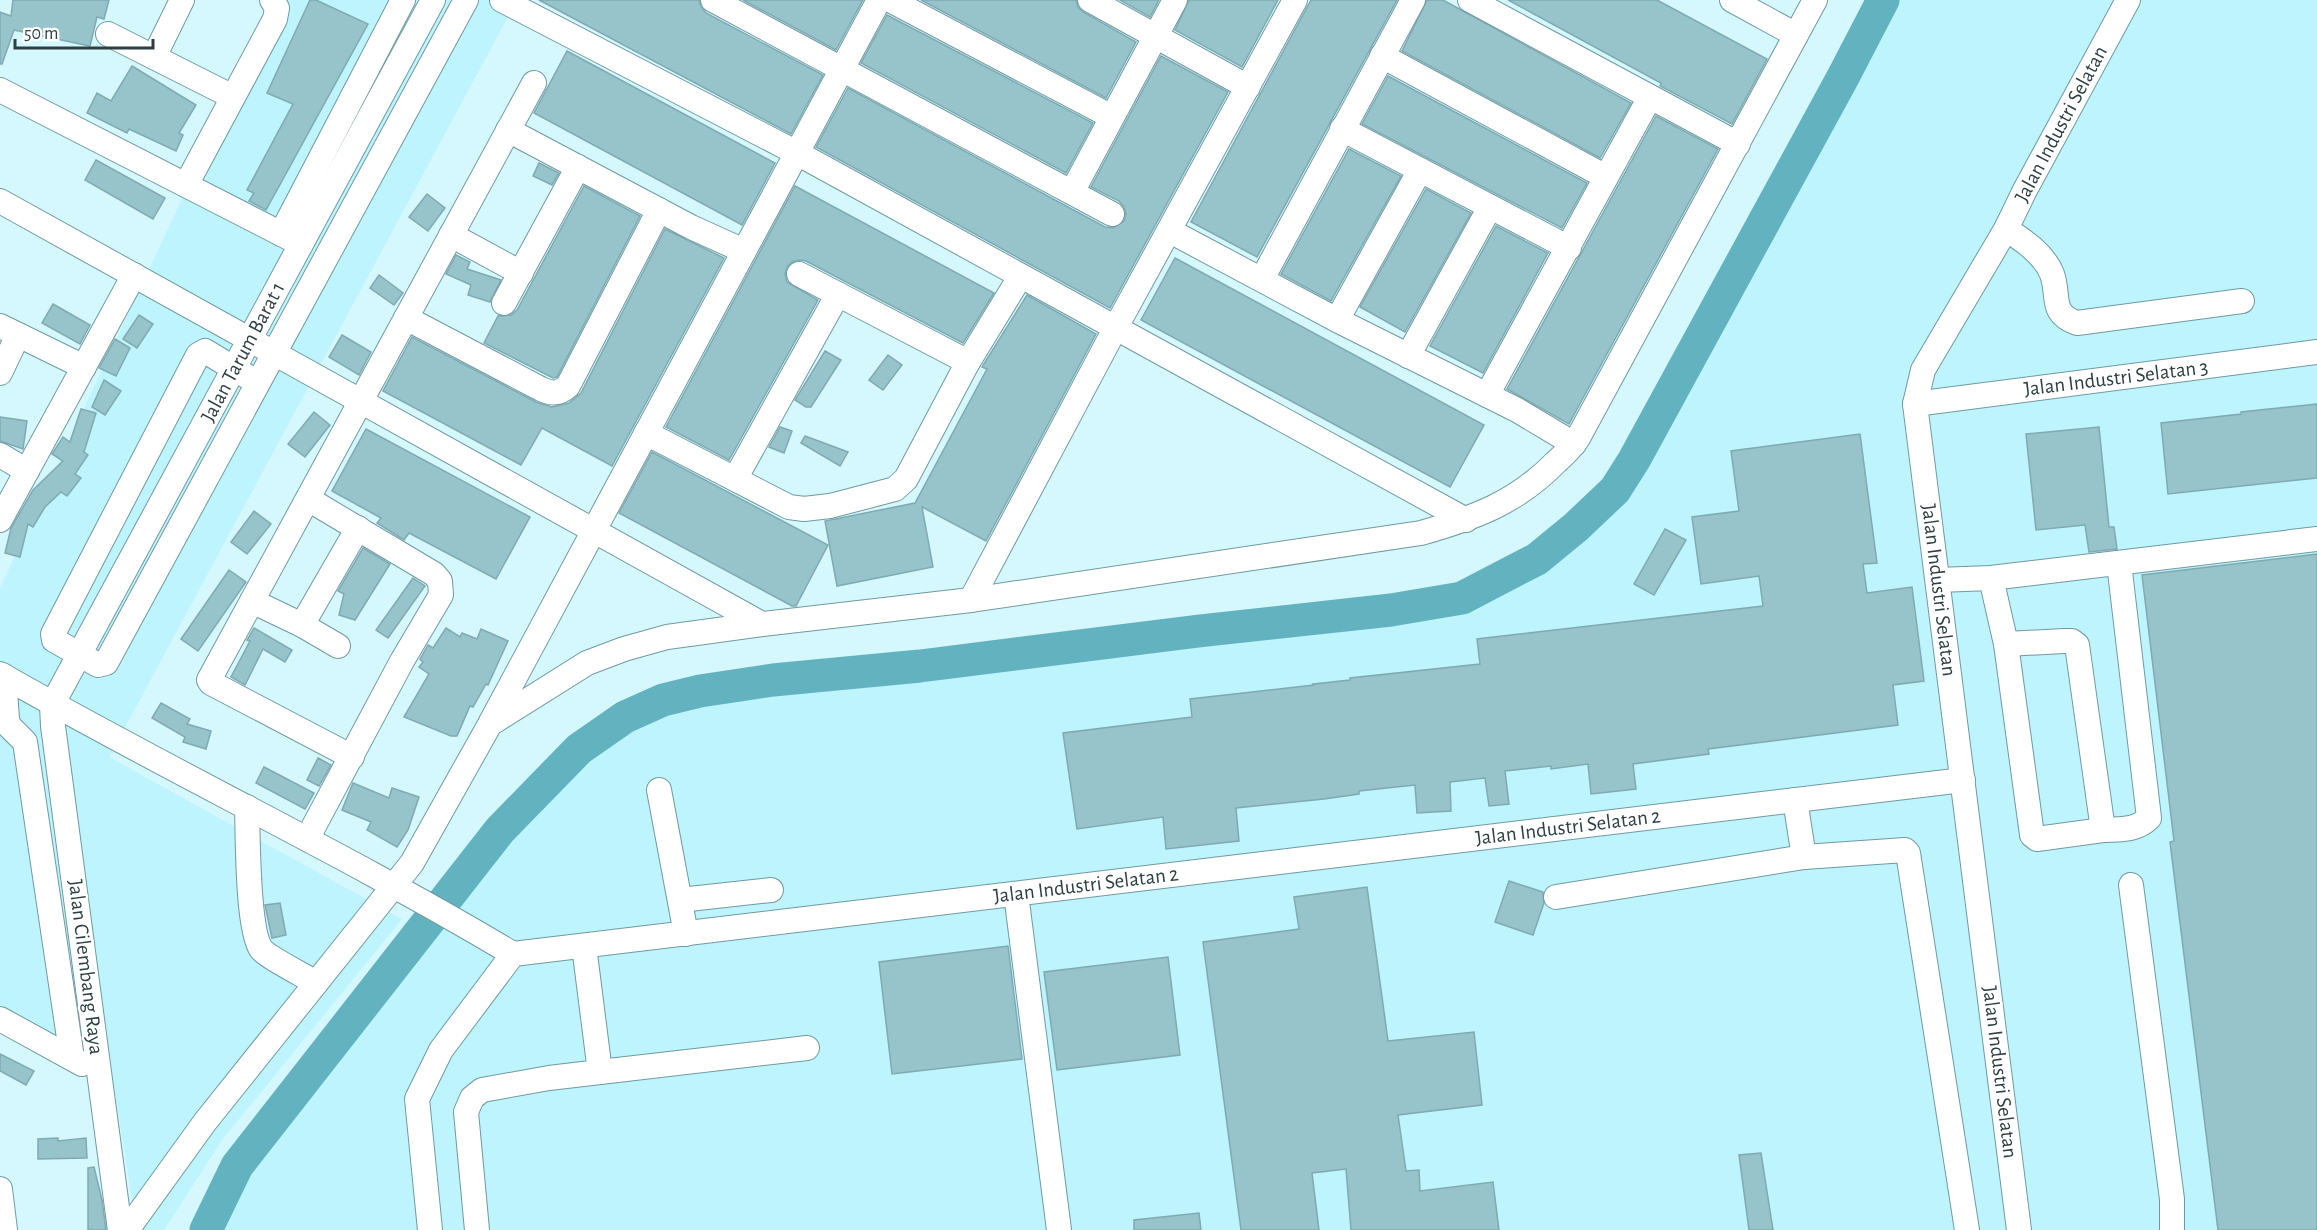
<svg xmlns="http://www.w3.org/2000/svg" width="2317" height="1230" viewBox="0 0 2317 1230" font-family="'Alegreya Sans',sans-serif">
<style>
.built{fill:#bdf4fe}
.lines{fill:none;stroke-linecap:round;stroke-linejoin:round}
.river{stroke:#62b2bf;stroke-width:33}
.building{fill:#97c3ca;stroke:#7faab1;stroke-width:1.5}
.minor-casing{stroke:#6f9aa1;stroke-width:26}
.minor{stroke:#fff;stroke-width:24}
.labels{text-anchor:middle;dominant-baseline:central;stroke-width:5;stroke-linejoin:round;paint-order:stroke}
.street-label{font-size:21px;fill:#2d3f42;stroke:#fff}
</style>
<rect width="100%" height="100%" fill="#d4f8fe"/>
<!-- built -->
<g class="built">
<path d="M275,0H517L109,757L402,919L222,1140L164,1230H137L108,1049L69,1054L0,1008V588Z"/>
<path d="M1881,0H2317V1230H206L237,1166L579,749L625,717L700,691L1462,598L1537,559L1594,510L1623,477Z"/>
</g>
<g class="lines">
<!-- river -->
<path class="river" d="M206,1230L237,1166L500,830L579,749L625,717L663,700L700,691L773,680L920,666L1199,631L1391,610L1462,598L1537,559L1576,527L1615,490L1634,460L1843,77L1883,0"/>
</g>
<!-- building -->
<g class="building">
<path d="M13,0H109L104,19L97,17L90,46L14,30L2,64H0V12L11,16Z"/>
<path d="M310,0H316L368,24L266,210L249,201L254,193L247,190L293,104L267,93Z"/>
<path d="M539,0H699L701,7L706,13L823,75L791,134Z"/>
<path d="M743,0H863L836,50Z"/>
<path d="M921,0H1076L1078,7L1083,12L1136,42L1106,98Z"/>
<path d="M1120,0H1159L1150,17Z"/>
<path d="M1189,0H1278L1242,67L1175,30Z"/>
<path d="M1311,0H1397L1257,257L1191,222Z"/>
<path d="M1427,0H1443L1631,103L1600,158L1402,51Z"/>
<path d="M1508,0H1657L1767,59L1732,124L1660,86L1661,83Z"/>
<path d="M887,15L1093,123L1066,173L861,63Z"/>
<path d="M567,51L775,163L742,225L534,113Z"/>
<path d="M1161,56L1228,92L1110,308L816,147L848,88L1105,227L1113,228L1124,221L1126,214L1124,207L1119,201L1091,187Z"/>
<path d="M132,66L196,105L179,133L183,135L176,151L129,129L127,133L87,113L97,93L111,101Z"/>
<path d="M1388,76L1587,183L1562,228L1362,124Z"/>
<path d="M1656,116L1718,149L1569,424L1507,389Z"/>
<path d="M1349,149L1401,176L1331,301L1281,274Z"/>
<path d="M96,160L165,198L153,219L85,180Z"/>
<path d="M539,163L559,173L552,185L533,176Z"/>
<path d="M584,186L640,216L557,377L553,378L484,343L498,316L511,315L517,310Z"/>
<path d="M795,186L994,293L963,343L806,261L799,260L792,262L787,267L785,274L787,282L818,300L729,460L666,427Z"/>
<path d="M1426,189L1471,213L1405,332L1360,307Z"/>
<path d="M427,194L445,208L428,231L409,217Z"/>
<path d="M1496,226L1548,253L1483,373L1430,346Z"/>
<path d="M665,229L724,258L612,466L542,428L521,465L383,391L412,337L536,402L552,407L569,403L581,393Z"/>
<path d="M456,255L470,262L467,269L501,280L490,302L468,295L471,285L446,274Z"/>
<path d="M1175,258L1484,425L1450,487L1141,320Z"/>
<path d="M379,275L403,293L394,305L370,288Z"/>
<path d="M1027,295L1096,334L986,541L922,507L933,567L837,586L825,521L915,503L987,369L982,367Z"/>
<path d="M53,304L90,325L80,344L42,323Z"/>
<path d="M139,315L153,324L137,348L123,339Z"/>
<path d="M342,335L371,352L359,375L329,357Z"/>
<path d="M115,339L130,348L116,376L99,368Z"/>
<path d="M825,351L841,360L811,407H806L795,400Z"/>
<path d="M888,355L902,365L883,390L869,380Z"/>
<path d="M104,380L121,391L105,415L92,407Z"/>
<path d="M2317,404V478L2168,494L2161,423L2241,414V412Z"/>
<path d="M81,409L96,413L84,452L88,455L75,474L81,478L67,496L61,492L45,507L33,527L28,524L20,557L5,553L11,528L33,490L63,461L52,454L63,437L70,442Z"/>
<path d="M314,412L330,425L305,457L288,444Z"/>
<path d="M0,417L27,421L23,449L0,441Z"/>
<path d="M780,427L792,431L784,453L769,447Z"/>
<path d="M2099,427L2109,527H2114L2117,549L2089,552L2085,525L2036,530L2026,434Z"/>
<path d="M366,429L530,517L496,579L409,533L404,540L377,523L381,518L332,491Z"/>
<path d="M1860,434L1877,563L1863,564L1867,593L1912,587L1924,681L1893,685L1898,725L1708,749L1709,754L1633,764L1636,789L1591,794L1588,764L1551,769V766L1505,771L1509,804L1489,806L1485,778L1450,782L1451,811L1417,813L1415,785L1359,791V794L1324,799L1236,808L1239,841L1166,849L1163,817L1077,829L1063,733L1192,717L1190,699L1314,685L1313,684L1350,680V678L1480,664L1477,639L1763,606L1759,576L1701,584L1692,517L1739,511L1731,451Z"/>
<path d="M805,436L848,452L840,466L801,443Z"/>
<path d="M652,452L828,545L796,606H792L619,513Z"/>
<path d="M254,511L271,524L247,554L231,542Z"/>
<path d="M1665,529L1686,540L1654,595L1634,584Z"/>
<path d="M363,548L390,564L355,620L339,615L344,594L338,591Z"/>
<path d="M2317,554V1230H2218L2170,842L2174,841L2142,575Z"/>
<path d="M229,570L246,582L198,651L181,639Z"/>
<path d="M413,578L425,586L388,638L376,630Z"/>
<path d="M254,628L292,650L285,662L263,649L245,685L231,677L250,641L247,640Z"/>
<path d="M446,628L460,637L462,633L477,639L481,629L508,641L488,685L486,684L473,707L470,706L457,736H451L404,717L429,674L419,667L423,662L420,659L428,645L433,648Z"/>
<path d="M161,703L190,719L187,724L211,731L206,749L183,742L185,737L152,718Z"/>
<path d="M318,758L331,765L319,786L307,780Z"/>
<path d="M264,767L314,793L305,809L256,783Z"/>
<path d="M353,783L389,798L392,788L419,797L408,830L397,847L367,830L371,822L342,810Z"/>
<path d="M1509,881L1543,892L1544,903L1533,935L1495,922Z"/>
<path d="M1367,887L1388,1041L1474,1032L1482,1105L1398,1115L1406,1171L1419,1170L1420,1191L1493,1182L1499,1230H1351L1346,1169L1312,1173L1319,1230H1241L1203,942L1299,929L1294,897Z"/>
<path d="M280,903L286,935L272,938L265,905Z"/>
<path d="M1008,946L1022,1059L892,1074L879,962Z"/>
<path d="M1168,957L1180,1055L1057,1070L1044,972Z"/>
<path d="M0,1054L34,1071L26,1085L0,1071Z"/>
<path d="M58,1138V1141L86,1138L87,1158L38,1159V1139Z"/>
<path d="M1761,1153L1773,1230H1749L1739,1155Z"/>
<path d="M94,1167L102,1200L106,1230H88V1168Z"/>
<path d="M1199,1213L1201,1230H1134V1220Z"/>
</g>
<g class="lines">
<!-- minor casing -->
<g class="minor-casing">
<g id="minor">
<path d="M502,0L797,153L1466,520"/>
<path d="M713,0L1112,214"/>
<path d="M890,0L1112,117"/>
<path d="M1090,0L1248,87"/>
<path d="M1470,0L1738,144"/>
<path d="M1732,0L1796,35"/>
<path d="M108,34L231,96"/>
<path d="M1382,56L1606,177"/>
<path d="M154,57L182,0"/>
<path d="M0,90L301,244"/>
<path d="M1342,129L1569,248"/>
<path d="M508,130L691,227L744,251"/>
<path d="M186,185L275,19L277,8L272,0"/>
<path d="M1072,192L1175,0"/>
<path d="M0,201L762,624"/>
<path d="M2006,229C2023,240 2044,254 2052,274C2060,297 2049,313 2077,323L2242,301"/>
<path d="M1170,231L1337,320L1517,410L1574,444"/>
<path d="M281,234L403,0"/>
<path d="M451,235L521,273"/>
<path d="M799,274L968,362"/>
<path d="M1262,279L1413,0"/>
<path d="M504,303L578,167"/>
<path d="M406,318L541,389C552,394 559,394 568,386L659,210"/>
<path d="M1337,320L1420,170"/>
<path d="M0,326L84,367"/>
<path d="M1408,356L1490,207"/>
<path d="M0,373L18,335"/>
<path d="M258,383L205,351L198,355L53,634L54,640L98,665L106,663L466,0"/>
<path d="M1487,395L1650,97"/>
<path d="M1915,404L2317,352"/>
<path d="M646,433L789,507L804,509L830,506L895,489L906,479L968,362L1020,277"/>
<path d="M0,455L27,471"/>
<path d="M735,479L838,294"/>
<path d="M0,520L134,275"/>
<path d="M1991,578L2006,644L2032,835L2037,839L2103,830"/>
<path d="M1938,580L1991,578L2317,539"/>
<path d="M971,600L1116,327L1295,0"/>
<path d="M252,601L302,625L338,646"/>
<path d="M302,625L358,528"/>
<path d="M2006,644L2064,641H2072L2077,645L2103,830C2120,829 2136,831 2149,818L2119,563"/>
<path d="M0,674C169,771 346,854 513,954"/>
<path d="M4,676L7,719L9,726L25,742L72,1058"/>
<path d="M52,705L433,0"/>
<path d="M52,705L53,726L120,1230"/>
<path d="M491,722L879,0"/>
<path d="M352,757L211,683L209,680L534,83"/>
<path d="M659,790L686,934"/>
<path d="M1795,800L1804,857"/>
<path d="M247,807C248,836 247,928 261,949C267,957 305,976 316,983"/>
<path d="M307,839L402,661L441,595L440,581L434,574L308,499"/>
<path d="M2131,885L2172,1199V1230"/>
<path d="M1016,894L1059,1230"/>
<path d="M1556,897L1804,857L1905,850L1908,853L1967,1230"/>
<path d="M680,900L771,890"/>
<path d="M0,1019L82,1064"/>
<path d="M600,1072L807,1048"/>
<path d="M0,1189L5,1230"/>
<path d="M127,1230L205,1122L412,863L490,724L587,663L624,649L667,637L762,624L971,600L1421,533C1474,518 1516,503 1556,462C1564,455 1572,447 1578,438L1815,0"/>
<path d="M430,1230L417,1099L441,1050L513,954L1963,780"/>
<path d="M477,1230L466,1112L472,1098L482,1090L549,1078L600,1072L584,946"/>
<path d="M2019,1230L1915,404L1923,370L2006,229L2025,190L2128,0"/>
</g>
</g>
<!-- minor -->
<use href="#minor" class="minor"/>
</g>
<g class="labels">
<!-- street labels -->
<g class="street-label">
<text transform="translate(2061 124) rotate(-62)">Jalan Industri Selatan</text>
<text transform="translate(243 352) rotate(-62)">Jalan Tarum Barat 1</text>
<text transform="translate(2116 378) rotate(-7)">Jalan Industri Selatan 3</text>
<text transform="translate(1939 590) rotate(83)">Jalan Industri Selatan</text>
<text transform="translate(1568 827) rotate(-7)">Jalan Industri Selatan 2</text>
<text transform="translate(1086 885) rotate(-7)">Jalan Industri Selatan 2</text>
<text transform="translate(86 967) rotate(83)">Jalan Cilembang Raya</text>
<text transform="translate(2000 1072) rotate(83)">Jalan Industri Selatan</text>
</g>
</g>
<!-- scale -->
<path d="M15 39v9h138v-9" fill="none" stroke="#2d3f42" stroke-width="3"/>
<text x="24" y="39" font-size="18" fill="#2d3f42" stroke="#ffffff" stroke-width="4.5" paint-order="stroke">50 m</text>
</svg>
